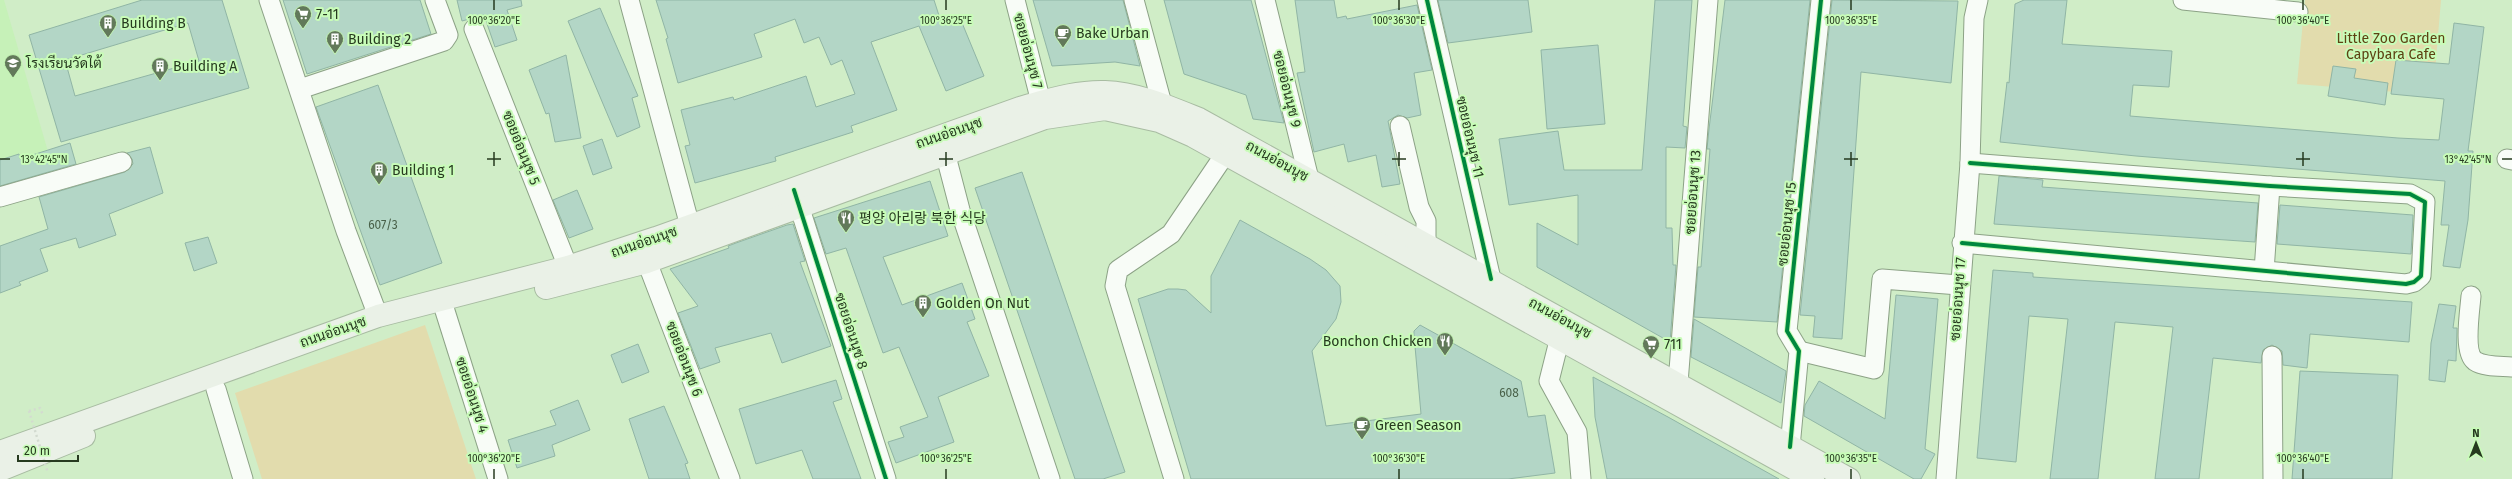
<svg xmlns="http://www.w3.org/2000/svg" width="2512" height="479" viewBox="0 0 2512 479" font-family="'Fira Sans','Noto Sans KR',Sarabun,sans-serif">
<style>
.built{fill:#c6f1b8}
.green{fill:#e2dcad}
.building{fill:#b3d6c6;stroke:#90b5a5;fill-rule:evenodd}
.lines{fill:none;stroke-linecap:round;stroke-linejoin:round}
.minor-casing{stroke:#8ca286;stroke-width:21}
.major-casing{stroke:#a8bca2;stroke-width:24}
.path{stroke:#d3dbd0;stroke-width:2.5;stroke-dasharray:2 3;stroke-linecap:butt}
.minor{stroke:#f8fcf7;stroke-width:19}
.major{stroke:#eaf1e7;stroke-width:22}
.path-bridge{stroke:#d3dbd0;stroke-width:2.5;stroke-dasharray:2 3;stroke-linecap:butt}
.cycleway-casing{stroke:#c8fcb8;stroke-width:6}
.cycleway{stroke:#00873e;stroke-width:4}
.ticks{fill:none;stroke:#263a1f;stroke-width:1.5}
.labels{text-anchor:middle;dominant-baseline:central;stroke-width:4;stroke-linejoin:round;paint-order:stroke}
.number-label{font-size:12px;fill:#496149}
.poi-label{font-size:14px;fill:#263a1f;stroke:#c8fcb8;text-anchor:start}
.park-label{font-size:14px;fill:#5d4212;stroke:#c8fcb8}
.street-label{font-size:14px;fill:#263a1f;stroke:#c8fcb8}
.ticks-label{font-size:10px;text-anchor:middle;fill:#263a1f;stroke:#c8fcb8;stroke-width:4;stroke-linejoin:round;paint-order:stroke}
</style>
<rect width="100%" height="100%" fill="#d0edc7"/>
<!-- built -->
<path class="built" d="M0,0H4L49,155L0,180Z"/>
<!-- green -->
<g class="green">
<path d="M2305,0H2441L2433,95L2297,84Z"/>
<path d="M425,325L476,479H262L235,393Z"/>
</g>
<!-- building -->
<g class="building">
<path d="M142,0H222L249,88L61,142L29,35ZM188,23L199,61L75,96L65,60Z"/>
<path d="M283,0H420L431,34L307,74Z"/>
<path d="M457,0H521L522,6L507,10L517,40L495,47L484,15L462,21Z"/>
<path d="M656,0H934L942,25L960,18L984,76L946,91L919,26L871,42L897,110L851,126L853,132L775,157L776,161L695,183L685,146L690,145L681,110L733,97L734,100L806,76L816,107L855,94L842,60L831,65L819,37L804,43L795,19L754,34L762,57L678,83L666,39L668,38Z"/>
<path d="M1033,0H1123L1140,66L1115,62L1052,66Z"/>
<path d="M1164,0H1251L1284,123L1253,119L1246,95L1184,74Z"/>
<path d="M1295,0H1334L1337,18L1346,16L1347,19L1417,5L1432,70L1414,73L1421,115L1407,118L1398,115L1388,121L1400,184L1382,187L1376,155L1348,162L1344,144L1314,152L1297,73L1305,72Z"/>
<path d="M1438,0H1528L1532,32L1448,43Z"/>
<path d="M1655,0H1692L1683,126L1687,127L1685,148L1666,147V228H1672L1673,265H1676L1670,342L1537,267V223L1578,245V195L1509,205L1499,139L1558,131L1564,170H1642Z"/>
<path d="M1725,0H1810L1777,322L1694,317L1698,267H1701L1710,149H1707L1709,129Z"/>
<path d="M1832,0L1958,1L1951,83L1861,72L1842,339L1813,337L1815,316L1800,315Z"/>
<path d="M2024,0H2067L2062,44L2172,51L2169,87L2133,85L2130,116L2398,138L2439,140L2444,99L2391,94L2396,60L2449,64L2454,23L2484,27L2468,151H2473L2468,220L2460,268L2443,266L2449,225H2441L2445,181L2136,156L2000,142L2007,82L2009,83L2015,4Z"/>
<path d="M600,8L638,96L632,98L640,127L617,137L568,21Z"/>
<path d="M1598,45L1605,124L1547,129L1541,50Z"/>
<path d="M566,55L581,138L555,142L549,113L546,114L529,70Z"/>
<path d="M2333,66L2356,69L2354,78L2388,83L2385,105L2328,96Z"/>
<path d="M378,85L442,263L380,285L316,107Z"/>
<path d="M602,139L612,168L593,175L583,146Z"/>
<path d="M70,143L76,164L0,186V160L19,154L20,159Z"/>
<path d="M150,147L163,193L109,214L116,235L79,248L76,238L40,249L48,271L19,282L21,285L0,293V246L48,229L39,197L125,172L133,164L132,159L127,153Z"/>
<path d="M1022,172L1125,472L1103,479H1075L975,188Z"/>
<path d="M1999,176L2043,180L2042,187L2258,203L2255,242L1994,224Z"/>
<path d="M930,181L948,236L883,257L902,305L962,283L975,319L967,322L989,376L938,397L954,442L896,463L888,442L904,437L900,427L928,417L899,347L883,353L846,248L826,254L814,218Z"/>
<path d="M577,190L593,229L569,238L553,200Z"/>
<path d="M2280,205L2413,215L2411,254L2277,244Z"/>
<path d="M1240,220L1310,259L1326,270L1340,286L1341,302L1336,319L1312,351L1326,426L1421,414L1414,335V331L1420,325L1521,381L1528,417L1545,415L1555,473L1508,479H1191L1138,299L1168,289H1178L1186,290L1211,313V276Z"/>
<path d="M793,224L805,261L800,262L831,346L782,363L771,333L715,348L720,362L700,369L678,313L698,306L670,269L729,248L728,246L736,243L787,225Z"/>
<path d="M208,237L217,263L194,271L185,243Z"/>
<path d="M1993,270L2033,273V277L2077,280L2412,302L2409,342L2310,334L2307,368L2283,365L2282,351L2272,345L2263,350L2261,363L2213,358L2199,479H2155L2173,327L2115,322L2098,479H2050L2068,319L2029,316L2016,462L1977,458Z"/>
<path d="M1896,295L1938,299L1925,449L1935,454L1921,479H1914L1804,416L1805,405L1819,381L1885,419Z"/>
<path d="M2439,304L2456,306L2453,328H2457L2456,361L2448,360L2445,382L2429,380L2431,343Z"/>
<path d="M1694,319L1786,371L1781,403L1691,357Z"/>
<path d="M638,344L649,372L622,383L611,355Z"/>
<path d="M2300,371L2398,375L2392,479H2292Z"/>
<path d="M1593,377L1668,417L1779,479H1607L1595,417Z"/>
<path d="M836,380L842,399L833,402L861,479H813L802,450L756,464L739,409Z"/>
<path d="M578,400L590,430L552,445L555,456L517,468L508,440L556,425L550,411Z"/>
<path d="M664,406L688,463L685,464L690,479H649L629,419Z"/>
</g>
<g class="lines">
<!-- minor casing -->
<g class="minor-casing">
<g id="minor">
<path d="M269,0L346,231L378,316"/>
<path d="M629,0L690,226"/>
<path d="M1015,0L1041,102"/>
<path d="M1134,0L1162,104"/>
<path d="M1265,0L1309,179"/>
<path d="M1427,0L1491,279"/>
<path d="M2183,0L2298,12"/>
<path d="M474,29L568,267"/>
<path d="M300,89L444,41L448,35L435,0"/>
<path d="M1400,126L1419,207L1426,221V244"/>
<path d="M942,141L960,210L1050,479"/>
<path d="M2507,159L2512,160"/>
<path d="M795,193L886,479"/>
<path d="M0,197L122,162"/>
<path d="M1962,243L2406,284L2414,282L2421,276L2425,202L2410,194L2270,186L1970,163"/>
<path d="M652,249L647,262L730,479"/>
<path d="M2264,271L2270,186"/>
<path d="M2471,296C2470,310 2463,352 2475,361C2484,367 2501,366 2512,367"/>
<path d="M445,311L498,479"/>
<path d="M1563,325L1549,381L1577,432L1581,479"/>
<path d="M1799,351L1874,369L1882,279L1959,285"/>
<path d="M2272,356L2273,479"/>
<path d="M1678,383L1708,0"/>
<path d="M216,389L243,479"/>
<path d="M1790,447L1799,351L1787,331L1821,0"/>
<path d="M1174,479L1115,286L1118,270L1171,234L1234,141"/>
<path d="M1946,479L1970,163L1974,18L1978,0"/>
</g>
</g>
<!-- major casing -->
<g class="major-casing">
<g id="major">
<path d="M546,288L647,262L1045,118L1105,109L1159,121L1193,136L1813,479"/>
<path d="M0,452L378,316L568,267L656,238L1023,107C1049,100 1077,91 1105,92C1137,93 1169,107 1199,119L1849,479"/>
<path d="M0,470L84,436"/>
</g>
</g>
<!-- path -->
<path class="path" d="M29,411L40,408L43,415"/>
<!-- minor -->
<use href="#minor" class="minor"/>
<!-- major -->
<use href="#major" class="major"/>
<!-- path-bridge -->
<path class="path-bridge" d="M29,411L48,473"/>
<!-- cycleway casing -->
<g class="cycleway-casing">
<g id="cycleway">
<path d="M1427,0L1491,279"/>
<path d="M794,190L886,479"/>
<path d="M1962,243L2406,284L2414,282L2421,276L2425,202L2410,194L2270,186L1970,163"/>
<path d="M1790,447L1799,351L1787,331L1821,0"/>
</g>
</g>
<!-- cycleway -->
<use href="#cycleway" class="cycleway"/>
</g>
<!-- ticks -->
<path class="ticks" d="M494,0V10M946,0V10M1399,0V10M1851,0V10M2303,0V10M494,152V166M946,152V166M1399,152V166M1851,152V166M2303,152V166M0,159H10M487,159H501M939,159H953M1392,159H1406M1844,159H1858M2296,159H2310M2502,159H2512M494,469V479M946,469V479M1399,469V479M1851,469V479M2303,469V479"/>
<!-- icons -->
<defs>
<g id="supermarket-pin" transform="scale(0.9)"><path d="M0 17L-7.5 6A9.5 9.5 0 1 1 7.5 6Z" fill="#62795a" stroke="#c8fcb8"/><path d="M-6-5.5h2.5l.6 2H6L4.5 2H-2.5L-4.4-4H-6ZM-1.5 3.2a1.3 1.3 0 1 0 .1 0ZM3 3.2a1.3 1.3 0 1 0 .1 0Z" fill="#fff"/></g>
<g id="building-pin" transform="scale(0.9)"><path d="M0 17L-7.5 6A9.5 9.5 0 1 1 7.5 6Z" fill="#62795a" stroke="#c8fcb8"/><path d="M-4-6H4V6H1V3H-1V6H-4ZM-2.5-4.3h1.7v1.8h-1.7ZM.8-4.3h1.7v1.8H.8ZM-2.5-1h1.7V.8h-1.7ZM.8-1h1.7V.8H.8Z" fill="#fff"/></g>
<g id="cafe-pin" transform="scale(0.9)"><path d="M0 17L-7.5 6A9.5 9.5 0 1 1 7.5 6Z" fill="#62795a" stroke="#c8fcb8"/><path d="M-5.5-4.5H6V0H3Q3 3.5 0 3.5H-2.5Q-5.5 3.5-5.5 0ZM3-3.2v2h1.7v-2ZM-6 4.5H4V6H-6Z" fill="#fff"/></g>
<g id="school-pin" transform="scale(0.9)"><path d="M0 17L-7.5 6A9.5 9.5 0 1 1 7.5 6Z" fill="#62795a" stroke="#c8fcb8"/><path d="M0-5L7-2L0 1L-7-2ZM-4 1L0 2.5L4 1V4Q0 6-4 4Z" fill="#fff"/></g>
<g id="restaurant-pin" transform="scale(0.9)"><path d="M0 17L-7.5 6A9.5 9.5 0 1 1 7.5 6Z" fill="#62795a" stroke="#c8fcb8"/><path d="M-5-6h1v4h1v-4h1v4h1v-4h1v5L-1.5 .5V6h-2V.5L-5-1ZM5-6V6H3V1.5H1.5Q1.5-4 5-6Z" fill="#fff"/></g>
</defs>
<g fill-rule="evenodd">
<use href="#supermarket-pin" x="303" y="14"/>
<use href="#building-pin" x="108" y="23"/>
<use href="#cafe-pin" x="1063" y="33"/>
<use href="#building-pin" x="335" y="39"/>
<use href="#school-pin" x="13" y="63"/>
<use href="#building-pin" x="160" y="66"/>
<use href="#building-pin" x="379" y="170"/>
<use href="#restaurant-pin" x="846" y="218"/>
<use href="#building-pin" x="923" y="303"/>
<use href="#restaurant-pin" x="1445" y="341"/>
<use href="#supermarket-pin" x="1651" y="344"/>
<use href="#cafe-pin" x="1362" y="425"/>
</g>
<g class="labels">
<!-- number labels -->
<g class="number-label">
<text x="383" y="225">607/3</text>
<text x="1509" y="393">608</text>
</g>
<!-- poi labels -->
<g class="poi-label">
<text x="316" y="14">7-11</text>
<text x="121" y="23">Building B</text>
<text x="1076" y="33">Bake Urban</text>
<text x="348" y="39">Building 2</text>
<text x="26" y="63">โรงเรียนวัดใต้</text>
<text x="173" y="66">Building A</text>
<text x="392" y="170">Building 1</text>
<text x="859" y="218">평양 아리랑 북한 식당</text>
<text x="936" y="303">Golden On Nut</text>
<text x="1432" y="341" text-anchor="end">Bonchon Chicken</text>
<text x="1664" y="344">711</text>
<text x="1375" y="425">Green Season</text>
</g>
<!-- park labels -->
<g class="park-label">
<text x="2391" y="38">Little Zoo Garden<tspan x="2391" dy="16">Capybara Cafe</tspan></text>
</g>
<!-- street labels -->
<g class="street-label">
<text transform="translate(1028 51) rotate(75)">ซอยอ่อนนุช 7</text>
<text transform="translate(1287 89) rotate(76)">ซอยอ่อนนุช 9</text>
<text transform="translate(949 133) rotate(-19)">ถนนอ่อนนุช</text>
<text transform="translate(1470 137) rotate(77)">ซอยอ่อนนุช 11</text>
<text transform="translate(521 148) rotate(68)">ซอยอ่อนนุช 5</text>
<text transform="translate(1277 161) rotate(29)">ถนนอ่อนนุช</text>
<text transform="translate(1693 192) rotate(-86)">ซอยอ่อนนุช 13</text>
<text transform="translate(1787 224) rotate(-84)">ซอยอ่อนนุช 15</text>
<text transform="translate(644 242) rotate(-19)">ถนนอ่อนนุช</text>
<text transform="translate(1958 299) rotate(-86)">ซอยอ่อนนุช 17</text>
<text transform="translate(1560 318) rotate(29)">ถนนอ่อนนุช</text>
<text transform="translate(851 331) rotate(72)">ซอยอ่อนนุช 8</text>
<text transform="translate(333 332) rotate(-19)">ถนนอ่อนนุช</text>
<text transform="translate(684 359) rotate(69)">ซอยอ่อนนุช 6</text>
<text transform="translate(472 395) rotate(72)">ซอยอ่อนนุช 4</text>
</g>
</g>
<g class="ticks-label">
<text x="494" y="24">100°36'20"E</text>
<text x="946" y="24">100°36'25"E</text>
<text x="1399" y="24">100°36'30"E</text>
<text x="1851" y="24">100°36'35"E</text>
<text x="2303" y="24">100°36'40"E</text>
<text x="44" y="163">13°42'45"N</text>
<text x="2468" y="163">13°42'45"N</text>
<text x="494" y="462">100°36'20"E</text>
<text x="946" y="462">100°36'25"E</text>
<text x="1399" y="462">100°36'30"E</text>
<text x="1851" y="462">100°36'35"E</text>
<text x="2303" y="462">100°36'40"E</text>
</g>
<!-- north arrow -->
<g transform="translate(2476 443)" stroke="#c8fcb8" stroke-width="3" paint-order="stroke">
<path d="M0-3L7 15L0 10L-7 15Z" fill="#263a1f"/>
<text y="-6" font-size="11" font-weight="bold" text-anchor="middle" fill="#263a1f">N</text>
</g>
<!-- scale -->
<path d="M18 455v6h60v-6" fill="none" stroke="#263a1f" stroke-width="2"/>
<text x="24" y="455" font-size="12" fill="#263a1f" stroke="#c8fcb8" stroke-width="3" paint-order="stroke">20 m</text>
</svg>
